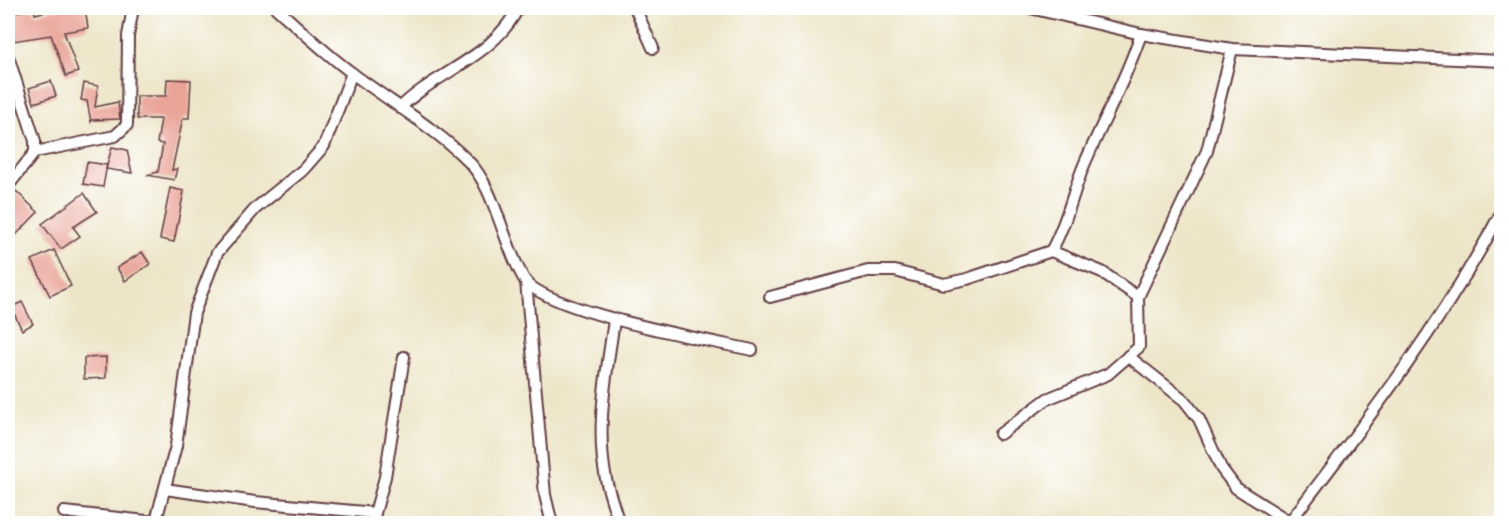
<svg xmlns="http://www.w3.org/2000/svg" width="1509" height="531" viewBox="0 0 1509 531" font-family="Kalam,sans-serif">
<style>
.building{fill:#e9a397}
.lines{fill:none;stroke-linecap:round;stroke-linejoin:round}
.street-casing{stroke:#623d43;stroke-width:14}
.street{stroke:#fff;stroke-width:10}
</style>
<rect width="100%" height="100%" fill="#fff"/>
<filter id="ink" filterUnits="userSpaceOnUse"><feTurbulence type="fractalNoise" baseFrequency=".0167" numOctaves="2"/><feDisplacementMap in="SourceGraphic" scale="12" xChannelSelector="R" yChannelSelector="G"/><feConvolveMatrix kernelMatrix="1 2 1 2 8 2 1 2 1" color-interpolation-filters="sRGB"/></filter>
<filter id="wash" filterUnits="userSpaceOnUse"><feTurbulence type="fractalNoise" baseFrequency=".008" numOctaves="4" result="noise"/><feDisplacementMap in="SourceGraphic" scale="24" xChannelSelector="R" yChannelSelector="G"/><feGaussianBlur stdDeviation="1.35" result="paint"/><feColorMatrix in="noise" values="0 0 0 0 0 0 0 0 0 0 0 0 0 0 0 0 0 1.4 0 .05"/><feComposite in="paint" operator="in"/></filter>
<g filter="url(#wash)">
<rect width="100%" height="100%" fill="#ede5c8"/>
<g id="blocks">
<!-- building -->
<g class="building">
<path d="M60,8H85L88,28L64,32L78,72L66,76L51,35L13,41L8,16V13L34,9L35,14Z"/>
<path d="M167,79L191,80L189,118H183L172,170L177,169L174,180L147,175L158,172L163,144L157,143L161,119H137V96H166Z"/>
<path d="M51,81L56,96L34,103L29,88Z"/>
<path d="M84,83L98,86L95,107L118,102L120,119L92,120L91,122L87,101L81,100Z"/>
<path d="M112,147L127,150L132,173L106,169Z"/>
<path d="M87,162L107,165L103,187L83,184Z"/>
<path d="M170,188L184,191L174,242L160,239Z"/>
<path d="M16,191L38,212L16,235L8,227V200Z"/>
<path d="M84,193L97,212L73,227L80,236L61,249L42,224Z"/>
<path d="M54,250L71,286L50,296L32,260Z"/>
<path d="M142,252L150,264L125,281L117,268Z"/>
<path d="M22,302L33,324L22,330L11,307Z"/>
<path d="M106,357V378L84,379V358Z"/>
</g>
</g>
</g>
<g filter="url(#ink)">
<use href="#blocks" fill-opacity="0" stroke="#623d43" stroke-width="1.5"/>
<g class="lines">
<!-- street casing -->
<g class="street-casing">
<g id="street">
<path d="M276,8C301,30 325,53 352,73C390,102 434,127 468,161C495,187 503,244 524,279C544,311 711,341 752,350"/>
<path d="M635,8L653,48"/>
<path d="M1030,8L1141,34L1232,49L1502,61"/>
<path d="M8,56L35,141V152L8,186"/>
<path d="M400,108C437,71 493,58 518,8"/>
<path d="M35,152L115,136L127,125L128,36L133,8"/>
<path d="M1051,251C1067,223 1072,194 1084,165C1103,121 1126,79 1141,34"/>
<path d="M526,281L545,495L552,524"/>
<path d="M770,297L868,271H895L944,284L967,279L1051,251L1102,272L1138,297"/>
<path d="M614,320C607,372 595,427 606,479C609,494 615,509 619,524"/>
<path d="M1128,356L1184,400L1199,419L1221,468L1236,488L1290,522"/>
<path d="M1000,434L1047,399L1108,374L1139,347L1138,297L1207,151L1232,49"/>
<path d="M165,489L255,502L375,513"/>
<path d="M64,512L155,522"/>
<path d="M155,524L176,446L194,313L217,253L256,208L303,170L324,146L352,73"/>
<path d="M372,524L385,477L404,357"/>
<path d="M1288,524C1365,423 1442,324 1502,211"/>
</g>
</g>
<!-- street -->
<use href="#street" class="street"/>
</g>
</g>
<!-- margin -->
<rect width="1509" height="531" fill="none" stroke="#fff" stroke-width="30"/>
</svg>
